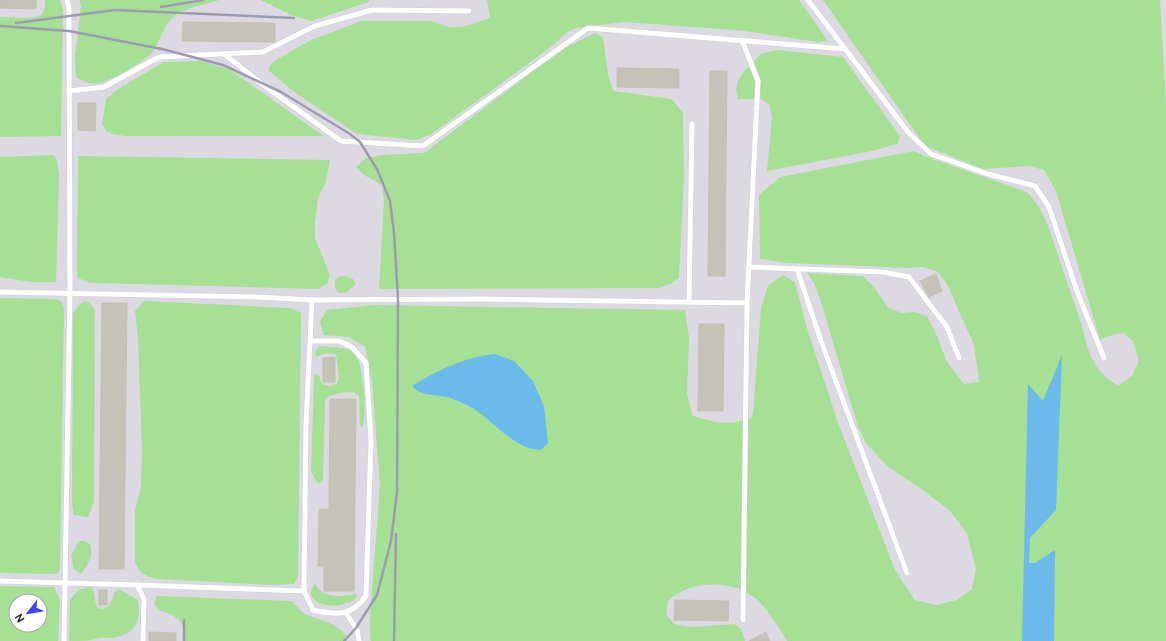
<svg xmlns="http://www.w3.org/2000/svg" width="1166" height="641" viewBox="0 0 1166 641" font-family="Overpass,sans-serif">
<style>
.industrial{fill:#ddd9e2;fill-rule:evenodd}
.green{fill:#a6e095;fill-rule:evenodd}
.water{fill:#6cbaea}
.building{fill:#c5c2b7;stroke:#c4c0b2}
.lines{fill:none;stroke-linecap:round;stroke-linejoin:round}
.service-casing{stroke:#cecfe0;stroke-width:6}
.service{stroke:#fff;stroke-width:5}
.rail{stroke:#9c9cb1;stroke-width:2.5}
</style>
<rect width="100%" height="100%" fill="#e9e4d8"/>
<!-- industrial -->
<path class="industrial" d="M0,0H1166V641H0ZM16,601H40V625H16Z"/>
<!-- green -->
<g class="green">
<path d="M45,0H60L63,8L61,136L0,137V17C9,17 35,20 41,15C45,11 45,5 45,0Z"/>
<path d="M79,0H219C205,5 182,8 171,19C162,28 161,41 153,51C146,61 111,81 99,83C91,85 83,81 76,77L75,57L81,5Z"/>
<path d="M261,0H369V2L311,21L291,15Z"/>
<path d="M487,0H799L828,41L817,42L746,31L625,22L576,28L566,33L551,47L433,133L417,140L357,134L293,91L268,70L271,64L279,58L311,40L362,21H430C437,22 443,26 449,27C462,29 478,22 490,18Z"/>
<path d="M823,0H1160L1166,104V641H787C779,627 768,610 756,599C734,579 689,580 668,601L666,614L674,624L692,627L735,624L741,629L745,641H371L370,636V617L380,485L372,382L365,347L349,337L324,335L320,322L327,310L374,305L685,310L689,338L687,393L692,415C712,423 730,426 751,418L753,413L761,308L768,286L783,275L795,282L806,325L837,420L895,570L915,600L937,605L957,600L972,589L976,569L967,533L949,510L920,488L887,466L866,443L858,427L821,302L814,283L807,273L863,276L875,288L888,308L902,313L914,312L927,316L937,336L947,362L964,384L979,382L974,345L947,284L938,272L923,267L910,268L787,263L760,259L759,195L780,177L914,151L933,159L1027,192C1047,212 1054,245 1063,270C1068,287 1075,303 1080,320C1089,350 1089,368 1118,386L1132,376L1139,361L1133,341L1123,333L1112,335L1100,340L1056,191L1044,170L1029,166L983,169L925,146Z"/>
<path d="M595,33L603,37L608,74L613,91L672,99L683,113L684,177L679,278L670,284L658,288L379,289L384,200L382,185L364,175L356,167L366,158L383,155L424,153L566,47Z"/>
<path d="M777,50L843,57L900,136L897,144L872,151L767,171L772,117L769,104L761,99H738L736,90L738,80L745,70L761,54Z"/>
<path d="M201,61L229,69L324,136H125L112,134L106,131L102,124L106,99L118,89L164,62Z"/>
<path d="M53,155L57,160L59,175L56,282H31L0,277V157Z"/>
<path d="M78,156L330,160L326,182L318,198L315,223V238L330,275L327,284L318,289L97,283L86,282L77,277Z"/>
<path d="M343,276L353,279L356,284L346,293H339L335,288V280L339,277Z"/>
<path d="M0,298L57,299L62,302L64,308L60,566L59,572L55,574L0,573Z"/>
<path d="M85,301L89,302L95,310L94,502L88,517L74,515L72,504L73,313L79,305Z"/>
<path d="M144,301L290,308L301,313L298,577L294,584L272,585L158,579C146,577 139,573 135,562V510L141,487L142,451L138,338L135,311Z"/>
<path d="M324,346C331,347 343,347 349,350C354,352 359,360 360,365C363,376 368,419 362,427L360,425L359,396L353,392L340,393L327,397L325,400L323,482L318,484L311,472L314,376L316,373L319,376L323,385L330,386L337,383L339,378L336,354L326,353L316,357L315,351L319,347Z"/>
<path d="M79,541H84L90,544C94,556 88,564 81,574L74,569L71,556Z"/>
<path d="M315,584C325,600 340,596 356,594L357,597C339,615 297,602 315,584Z"/>
<path d="M0,586L54,587L60,600L58,641H0ZM16,601H40V625H16Z"/>
<path d="M90,587H92C96,594 93,600 98,608L102,609L109,606L115,592L119,589L138,600C142,622 135,634 112,638C107,638 101,637 96,639C88,641 79,641 69,641L70,600L78,590Z"/>
<path d="M157,596L291,601C296,605 300,611 305,614C321,621 336,622 347,637V641H184C185,619 177,616 158,610L154,603Z"/>
</g>
<!-- water -->
<g class="water">
<path d="M495,354L514,361L533,381L544,406L548,443L541,450C512,449 493,419 469,406C462,403 453,398 446,397C431,394 423,397 412,386C440,369 462,358 495,354Z"/>
<path d="M1062,355L1056,510L1030,538L1029,563H1035L1055,550L1054,641H1022L1028,384L1043,401Z"/>
</g>
<!-- building -->
<g class="building">
<path d="M0,0H36V9L0,8Z"/>
<path d="M183,22L275,23V42L182,41Z"/>
<path d="M617,68L679,69V88L617,87Z"/>
<path d="M710,71H727L725,276H708Z"/>
<path d="M78,103H96L95,131L78,130Z"/>
<path d="M936,274L942,291L929,297L920,281Z"/>
<path d="M102,303H127L124,569H99Z"/>
<path d="M699,324H724L723,411H698Z"/>
<path d="M335,357V382H323V358Z"/>
<path d="M330,399H356L354,591H324V566H318L319,509H329Z"/>
<rect x="99" y="590" width="8" height="15"/>
<path d="M675,600L729,601L728,621L674,620Z"/>
<path d="M149,632L176,633V641H149Z"/>
<path d="M766,632L770,641H749Z"/>
</g>
<g class="lines">
<!-- service casing -->
<g class="service-casing">
<g id="service">
<path d="M808,0L908,132L931,154L988,174L1035,186L1049,207L1078,294L1104,358"/>
<path d="M742,40L758,81L747,303L743,620"/>
<path d="M224,54L266,87L341,141L423,146L588,28L845,49"/>
<path d="M69,91L104,87L159,57L263,52L315,26L372,10L469,11"/>
<path d="M749,267L883,272L909,277L947,327L959,358"/>
<path d="M797,269L821,341L907,573"/>
<path d="M0,292L258,297L312,300L482,299L747,303"/>
<path d="M689,302L692,124"/>
<path d="M311,341H339L352,347L366,363L371,441L366,596C351,617 336,615 313,610L304,591L306,424L312,300"/>
<path d="M0,581L137,585L144,599L143,641"/>
<path d="M137,585L304,591"/>
<path d="M346,613L357,630L359,641"/>
<path d="M64,641L70,292L69,7L67,0"/>
</g>
</g>
<!-- service -->
<use href="#service" class="service"/>
<!-- rail -->
<g class="rail">
<path d="M161,7L203,0"/>
<path d="M16,23L115,10L294,18"/>
<path d="M0,26L69,31L162,49L223,65L281,92L350,134L360,142L377,169L390,201L394,233L398,299L397,492L391,541L377,595L356,628L344,641"/>
<path d="M184,641V620"/>
<path d="M394,641L396,534"/>
</g>
</g>
<!-- north arrow -->
<g transform="translate(28 613) rotate(239)"><circle r="19" fill="#ffffff" stroke="#a9a9a9"/>
<path d="M0-3L7 15L0 10L-7 15Z" fill="#3a46f5"/>
<text y="-6" font-size="11" font-weight="bold" text-anchor="middle" fill="#272727">N</text>
</g>
</svg>
